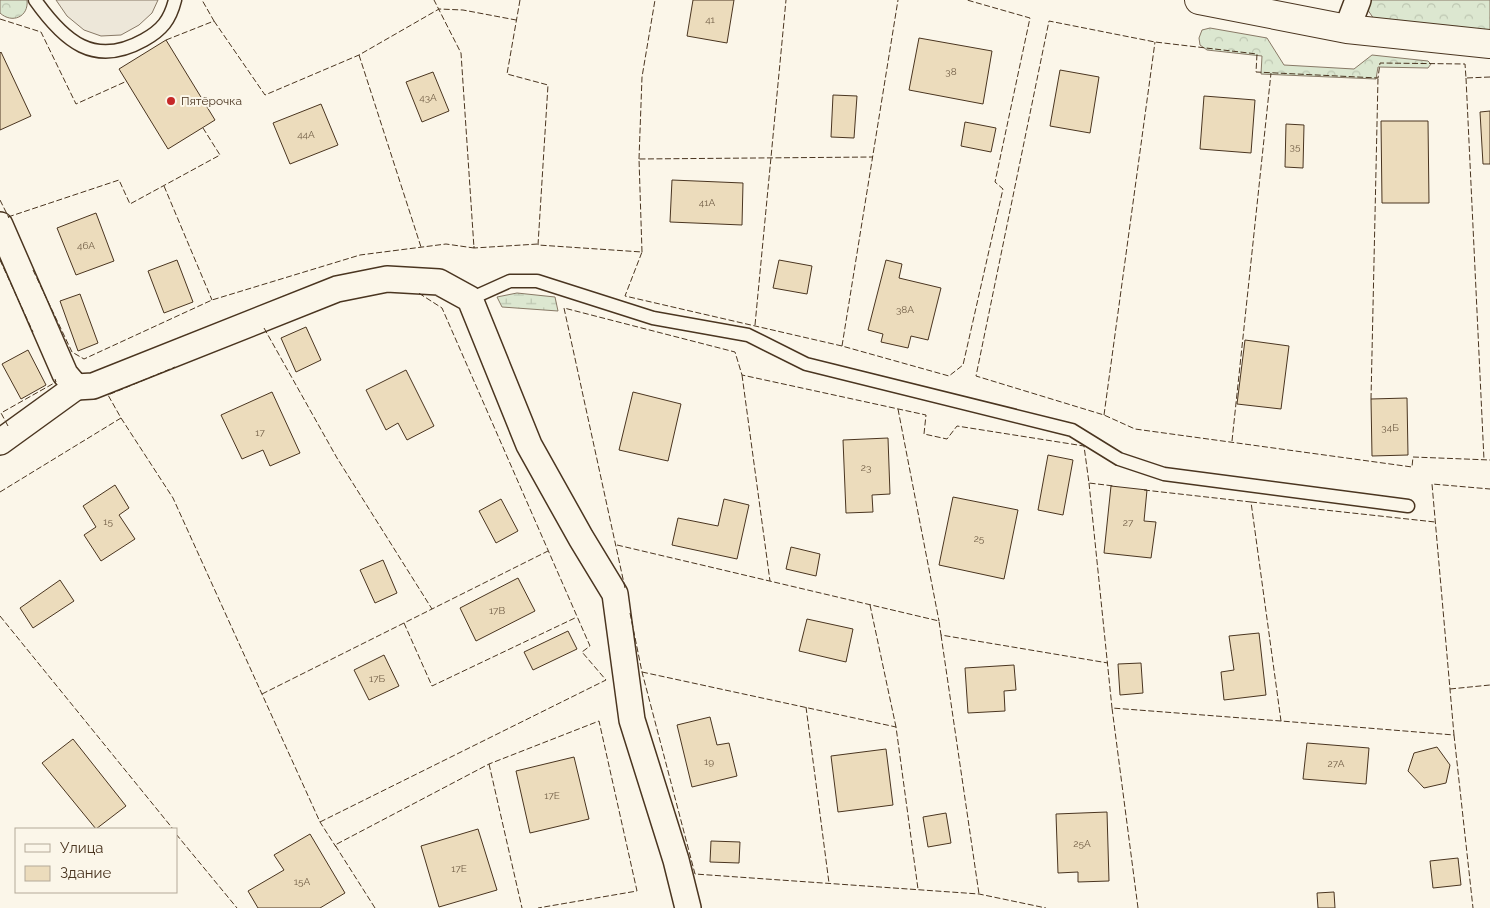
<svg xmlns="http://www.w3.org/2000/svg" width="1490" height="908" viewBox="0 0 1490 908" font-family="Raleway,sans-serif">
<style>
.forest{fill:url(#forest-crowns);stroke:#887966}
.wetland{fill:url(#wetland-marsh);stroke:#887966}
.parking{fill:#ede7d9;stroke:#887966}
.building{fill:#ecdcbc;stroke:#4a3520}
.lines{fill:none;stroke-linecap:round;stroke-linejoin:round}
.service-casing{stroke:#4a3520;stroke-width:15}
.minor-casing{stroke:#4a3520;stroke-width:28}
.tertiary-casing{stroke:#4a3520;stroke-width:30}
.service{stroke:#fbf6e9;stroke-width:12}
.minor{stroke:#fbf6e9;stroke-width:25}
.tertiary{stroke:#fbf6e9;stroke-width:28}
.fence{stroke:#4a3520;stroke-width:1;stroke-dasharray:6 2.5;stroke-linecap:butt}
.poi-dot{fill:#c62828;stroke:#fbf6e9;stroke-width:2}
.labels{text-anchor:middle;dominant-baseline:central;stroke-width:4;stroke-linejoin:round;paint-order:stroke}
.number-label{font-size:10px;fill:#725f47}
.poi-label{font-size:12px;fill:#4a3520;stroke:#fbf6e9;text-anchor:start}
</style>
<defs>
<pattern id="forest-crowns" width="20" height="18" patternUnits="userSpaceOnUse" patternTransform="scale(1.25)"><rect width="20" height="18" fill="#dce7d0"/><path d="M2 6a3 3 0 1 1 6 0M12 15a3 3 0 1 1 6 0" fill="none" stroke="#bec7b2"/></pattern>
<pattern id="wetland-marsh" width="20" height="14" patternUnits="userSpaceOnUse" patternTransform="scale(1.25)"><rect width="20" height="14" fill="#dce7d0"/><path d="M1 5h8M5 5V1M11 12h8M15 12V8" fill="none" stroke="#bec7b2"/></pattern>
</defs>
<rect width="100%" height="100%" fill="#fbf6e9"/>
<!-- forest -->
<g class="forest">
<path d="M0,0H27C29,17 12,24 0,13Z"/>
<path d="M1366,0H1490V33L1374,19L1365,6Z"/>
<path d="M1210,28L1267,38L1284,65L1354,69L1372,55L1428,61L1431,64L1428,68L1378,67L1376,79L1261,74L1262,56L1207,50L1200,45L1199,38L1202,30Z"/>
</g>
<!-- wetland -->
<path class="wetland" d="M517,293L555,297L558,311L502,307L497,297Z"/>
<!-- parking -->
<path class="parking" d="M56,0H158L152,13L139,25L121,35L101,36L84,30L67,16Z"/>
<!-- building -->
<g class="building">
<path d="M693,0H734L727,43L687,36Z"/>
<path d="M919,38L992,51L983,104L909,90Z"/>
<path d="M166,40L215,120L168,149L119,69Z"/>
<path d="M1,52L31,116L0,130V53Z"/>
<path d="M1060,70L1099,77L1090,133L1050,126Z"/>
<path d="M433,72L449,111L422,122L406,82Z"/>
<path d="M833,95L857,96L854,138L831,137Z"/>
<path d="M1204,96L1255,100L1251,153L1200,149Z"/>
<path d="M321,104L338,145L290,164L273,123Z"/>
<path d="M1490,111V164H1483L1480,112Z"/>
<path d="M1381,121H1428L1429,203H1382Z"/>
<path d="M965,122L996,128L991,152L961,146Z"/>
<path d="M1286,124L1304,125L1303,168L1285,167Z"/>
<path d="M672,180L743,183L742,225L670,222Z"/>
<path d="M96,213L114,261L76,275L57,228Z"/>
<path d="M177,260L193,302L164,313L148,271Z"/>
<path d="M779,260L812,266L807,294L773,288Z"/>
<path d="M886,260L902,264L899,278L941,288L928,340L911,336L908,348L881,342L883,334L868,330Z"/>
<path d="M80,294L98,343L78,351L60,301Z"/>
<path d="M306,327L321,360L296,372L281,338Z"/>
<path d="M1245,340L1289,346L1281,409L1237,404Z"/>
<path d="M28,350L46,385L21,399L2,364Z"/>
<path d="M406,370L434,426L407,440L398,423L386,430L366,390Z"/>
<path d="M272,392L300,453L270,466L263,450L242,459L221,415Z"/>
<path d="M633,392L681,404L668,461L619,450Z"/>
<path d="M1407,398L1408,455L1372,456L1371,399Z"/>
<path d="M888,438L890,494L872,495L873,512L846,513L843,440Z"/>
<path d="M1048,455L1073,460L1063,515L1038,510Z"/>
<path d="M115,485L129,508L119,515L135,539L101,561L84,535L96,527L83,506Z"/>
<path d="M1111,486L1147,490L1144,521L1156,522L1151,558L1104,553Z"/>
<path d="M953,497L1018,510L1004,579L939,565Z"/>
<path d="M501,499L518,531L496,543L479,511Z"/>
<path d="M724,499L749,505L737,559L672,545L678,518L718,526Z"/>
<path d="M791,547L820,554L816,576L786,569Z"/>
<path d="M383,560L397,593L375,603L360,570Z"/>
<path d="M518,578L535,611L476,641L460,608Z"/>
<path d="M60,580L74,601L33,628L20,608Z"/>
<path d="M807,619L853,629L846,662L799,651Z"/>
<path d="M568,631L577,649L533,670L524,652Z"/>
<path d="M1259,633L1266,695L1224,700L1221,672L1234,670L1229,636Z"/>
<path d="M384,655L399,686L369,700L354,670Z"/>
<path d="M1141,663L1143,693L1120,695L1118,664Z"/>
<path d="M1014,665L1016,690L1004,691L1005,711L968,713L965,668Z"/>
<path d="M710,717L717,745L729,743L737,776L692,787L677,725Z"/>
<path d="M73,739L126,806L96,829L42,763Z"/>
<path d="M1307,743L1369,748L1366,784L1303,779Z"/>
<path d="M1437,747L1450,765L1446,783L1424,788L1408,771L1414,753Z"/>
<path d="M886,749L893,805L838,812L831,756Z"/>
<path d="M574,757L589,819L530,833L516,771Z"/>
<path d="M1107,812L1109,881L1078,882V872L1058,873L1056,814Z"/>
<path d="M946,813L951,843L928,847L923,817Z"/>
<path d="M478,829L497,890L439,907L421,846Z"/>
<path d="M310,834L345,893L320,908H258L248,891L284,870L274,855Z"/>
<path d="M711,841L740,842L739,863L710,862Z"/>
<path d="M1458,858L1461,885L1433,888L1430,861Z"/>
<path d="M1334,892L1335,908H1318L1317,893Z"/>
</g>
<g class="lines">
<!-- service casing -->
<g class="service-casing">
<g id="service">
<path d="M35,0C64,41 94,68 144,40C162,30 170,20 175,0"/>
<path d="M470,299L510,281H537L653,318L748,335L806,364L1072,430L1119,459L1164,474L1408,506"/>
</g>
</g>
<!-- minor casing -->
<g class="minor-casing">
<g id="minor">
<path d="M1347,29L1358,0"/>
<path d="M0,225L65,374L76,387L93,386L337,289L387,279L439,282L470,299L529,445L581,538L615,594L632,720L676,860L688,908"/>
<path d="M0,442L76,387"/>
</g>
</g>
<!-- tertiary casing -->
<g class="tertiary-casing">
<path id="tertiary" d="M1199,0L1347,29L1490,44"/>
</g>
<!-- service -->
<use href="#service" class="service"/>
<!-- minor -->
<use href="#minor" class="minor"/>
<!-- tertiary -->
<use href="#tertiary" class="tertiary"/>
<!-- fence -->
<g class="fence">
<path d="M520,0L507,74L548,85L538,245L642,252L625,296L842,346L949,376L963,365L1003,189L995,182L1030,18L967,0"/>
<path d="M0,19L41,32L76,104L127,81"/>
<path d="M214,21L265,95L359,55L439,9L463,10L516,20"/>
<path d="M166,40L214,21L202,0"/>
<path d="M359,55L421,247"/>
<path d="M1490,77L1466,78L1465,64L1380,63L1378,78L1256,72L1257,54L1155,42L1049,21L976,376L1104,415L1135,429L1412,467L1413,457L1490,460"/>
<path d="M1466,78L1484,460"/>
<path d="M639,159L642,77L655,0"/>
<path d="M164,186L212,300"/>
<path d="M0,200L9,218"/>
<path d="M8,217L119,180L130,204L220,155L203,128"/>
<path d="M474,246V248L538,244"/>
<path d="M642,252L639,159L873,157"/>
<path d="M0,260L33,332"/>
<path d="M33,270L72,352L84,359L212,300L360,255L446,244L474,248L461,53L434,0"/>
<path d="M755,325L786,0"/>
<path d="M264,328L337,458L432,609"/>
<path d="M842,346L898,0"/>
<path d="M742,375L770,581"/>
<path d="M1371,399L1378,78"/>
<path d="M898,409L939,621"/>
<path d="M1104,415L1155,42"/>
<path d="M121,418L173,498L320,822L336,847"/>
<path d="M8,426L1,413L56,382L55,379"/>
<path d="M1232,441L1271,73"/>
<path d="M1089,483L1112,708"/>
<path d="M1144,490L1251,502L1281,721L1454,735L1432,484L1490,489"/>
<path d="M0,492L121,418L108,395L175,367"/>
<path d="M1251,502L1435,522"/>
<path d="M617,545L939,621L941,635L1108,663"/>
<path d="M625,588L564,308L735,352L742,375L926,415L924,434L947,439L957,426L1084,446L1089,483L1114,486"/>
<path d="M870,605L896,727"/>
<path d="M630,613L642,672L695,874L979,894L1046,908"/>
<path d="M0,616L173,829"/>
<path d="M404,623L432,686L577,617"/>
<path d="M941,635L979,894"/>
<path d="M642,672L896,727L918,889"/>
<path d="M1450,689L1490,685"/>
<path d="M262,694L548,551"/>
<path d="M806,707L829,883"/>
<path d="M1454,735L1473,908"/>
<path d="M489,764L522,908"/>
<path d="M320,822L606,680L582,652L590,646L442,308L417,292"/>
<path d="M176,834L237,908"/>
<path d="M375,908L335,845L489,764L599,721L637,891L538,908"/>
<path d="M1138,908L1112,708L1281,721"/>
</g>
</g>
<!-- markers -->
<circle class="poi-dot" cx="171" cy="101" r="5"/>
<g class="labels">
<!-- number labels -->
<g class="number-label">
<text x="710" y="19">41</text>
<text x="951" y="71">38</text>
<text x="428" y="97">43А</text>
<text x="306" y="134">44А</text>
<text x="1295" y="146">35</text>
<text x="707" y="202">41А</text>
<text x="86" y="245">46А</text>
<text x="905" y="309">38А</text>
<text x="1390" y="427">34Б</text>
<text x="260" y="432">17</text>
<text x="866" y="467">23</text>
<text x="108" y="521">15</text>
<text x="1128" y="522">27</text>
<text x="979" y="538">25</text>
<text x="497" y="610">17В</text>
<text x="377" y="678">17Б</text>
<text x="709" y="761">19</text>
<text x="1336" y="763">27А</text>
<text x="552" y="795">17Е</text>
<text x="1082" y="843">25А</text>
<text x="459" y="868">17Е</text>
<text x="302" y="881">15А</text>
</g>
<!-- poi labels -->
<g class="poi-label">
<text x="181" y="101">Пятёрочка</text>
</g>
</g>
<!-- legend -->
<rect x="15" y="828" width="162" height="65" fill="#fbf6e9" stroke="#b4a999"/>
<rect x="25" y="844" width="25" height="8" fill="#fbf6e9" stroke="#b4a999"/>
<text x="60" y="853" font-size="15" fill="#4a3520">Улица</text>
<rect x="25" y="866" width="25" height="15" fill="#ecdcbc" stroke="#b4a999"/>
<text x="60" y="878" font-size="15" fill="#4a3520">Здание</text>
</svg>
